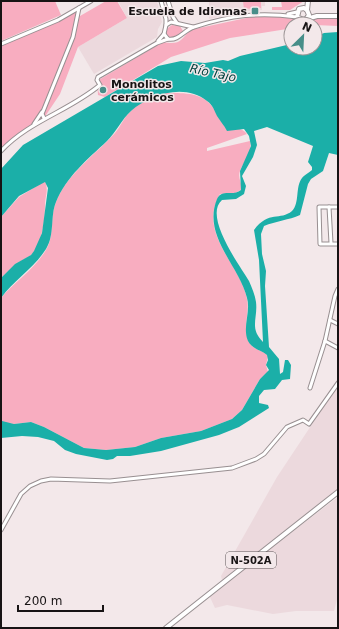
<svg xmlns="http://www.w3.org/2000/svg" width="339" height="629" viewBox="0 0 339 629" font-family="'DejaVu Sans',sans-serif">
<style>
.built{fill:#ecd9dd}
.green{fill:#f8adc0}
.water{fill:#1bafa8;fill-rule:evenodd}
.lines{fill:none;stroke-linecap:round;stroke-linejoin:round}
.minor-casing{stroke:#988f91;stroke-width:5}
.major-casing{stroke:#988f91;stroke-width:6}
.minor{stroke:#fff;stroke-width:3}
.major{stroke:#fff;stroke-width:4}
.poi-dot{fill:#478e89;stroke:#f3e8ea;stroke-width:1.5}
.labels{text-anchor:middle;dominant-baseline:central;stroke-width:3;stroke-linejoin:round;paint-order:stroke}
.shield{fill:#f3e8ea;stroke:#595354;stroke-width:1}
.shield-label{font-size:10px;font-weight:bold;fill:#171314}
.poi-label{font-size:11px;font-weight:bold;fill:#171314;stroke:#f3e8ea;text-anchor:end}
.water-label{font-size:12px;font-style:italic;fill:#03413e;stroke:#f3e8ea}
</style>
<rect width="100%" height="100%" fill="#f3e8ea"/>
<!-- built -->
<g class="built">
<path d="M118,1H157L162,22L158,29L157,37L94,74L78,47L127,18Z"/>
<path d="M209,1H265V6H262V10L246,11L209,19Z"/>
<path d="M338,385V489L222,580L221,576L277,477Z"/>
<path d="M338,497V596L334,611H296L273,614L227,605L215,608L209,595Z"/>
</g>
<!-- green -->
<g class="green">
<path d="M1,1H55L61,15L1,41Z"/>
<path d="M106,1H117L127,18L78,47L60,94L44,118L1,151V45L66,16L79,8L80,16Z"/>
<path d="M243,1H261V8L244,9Z"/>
<path d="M281,1H304L290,10H272V7H282Z"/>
<path d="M251,17H282L303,21L313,18H338V26L291,24V27H288L287,29L230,38L171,57L105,97L98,95L97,81L163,42C180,45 180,41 190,30Z"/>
<path d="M172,25L180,26L183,31C180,37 174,38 168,38L165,30Z"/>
<path d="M166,93C183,93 204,92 214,109C218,114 219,121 224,124C232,129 241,126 247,134L207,148V151L250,141C253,153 244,160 240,171C237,178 243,183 241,190L235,193L220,194C197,234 240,263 247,299C250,313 242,329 249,342C253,350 263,350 268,356L266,365L268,372L260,379L242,410L232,419L201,431L161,438L135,447L106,450L84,448L44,427L31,422L14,424L1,422V298C15,281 38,267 48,246C54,233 50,216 56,202C67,174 95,155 115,133C121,126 124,117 131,111C140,102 153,95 166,93Z"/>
<path d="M45,181C49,191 45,196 45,205C45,220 42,245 31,255C26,259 19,261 15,265C10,269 6,274 1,278V217L19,197Z"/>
</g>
<!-- water -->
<path class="water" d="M338,32V155L329,153L323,171L311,179L308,184L300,215C289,220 276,221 264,226L261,234L262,254L266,271L265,286L269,347L279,359L280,374L283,372L285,360H288L291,365L290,379L282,380L275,389L264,390L259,396V403L268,405L269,408L239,427L219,435L161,451L130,456H117L113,459L107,460L76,454L65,450L54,441L38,437L22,436L1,438L2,421L14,424L31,422L44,427L84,448L106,450L135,447L161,438L201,431L232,419L242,410L260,379L269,370L266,365L268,360L267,355C261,350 252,349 248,341C242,327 251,312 247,298C239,265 202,236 217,199C222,188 233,197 241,190L240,171L251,146L249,136L244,129L227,131C224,125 220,121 217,116C214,110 213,105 207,101C185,83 150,94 131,111C122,119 116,132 107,141C88,159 66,177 56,202C50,216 55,235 46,249C34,268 14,280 1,298V278L15,264L31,255L34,251L42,233L48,188L45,182L19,196L1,217V169L23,145L158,66L181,61L205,63L223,60L228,61L240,56L291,44V48H315V37L324,33ZM267,127L313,146L308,162L312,167V170C309,173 304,175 302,178C295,187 300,203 292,211C280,221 269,210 254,230L259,260L263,342C249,328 258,319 256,302C255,295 252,288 249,281C240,266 203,216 222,200L236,199L244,194L246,186L242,176L253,157L257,145L254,131Z"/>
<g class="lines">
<!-- minor casing -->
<g class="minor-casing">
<g id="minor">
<path d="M161,1L166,19V25"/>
<path d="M168,1L173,17L177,23"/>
<path d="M288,14L297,12"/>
<path d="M164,34L168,39C179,41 184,30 194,27C231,15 260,12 297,17"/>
<path d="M158,41L164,34L166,25L171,22L193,27"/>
<path d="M1,44L58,20L91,1"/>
<path d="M44,118L42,114L73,37L79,8"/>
<path d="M34,124L42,112"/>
<path d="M1,151C29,121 69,111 100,85L97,80L98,77L157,43L168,39"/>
<path d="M329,207L331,243"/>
<path d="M338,207H319L320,244H338"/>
<path d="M330,320L338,324"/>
<path d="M325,341L338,348"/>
<path d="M310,388L325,341L335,296L338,289"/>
<path d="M1,530L21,494L30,486L41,481L51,479L110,481L232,468L256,459L264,454L287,427L303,420L309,424L338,383"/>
</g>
</g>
<!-- major casing -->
<g class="major-casing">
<g id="major">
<path d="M307,10L308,1"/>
<path d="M307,18L309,15L307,10L304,8L299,9L297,17L303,20L317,16H338"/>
<path d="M166,628L338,492"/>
</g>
</g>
<!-- minor -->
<use href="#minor" class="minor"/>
<!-- major -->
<use href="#major" class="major"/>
</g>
<!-- markers -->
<g class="poi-dot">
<rect x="251" y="7" width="8" height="8" rx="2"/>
<circle cx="103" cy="90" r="4"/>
</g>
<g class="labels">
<!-- shield labels -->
<rect class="shield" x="226" y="552" width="50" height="16" rx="3"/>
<g class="shield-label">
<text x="251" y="560">N-502A</text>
</g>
<!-- poi labels -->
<g class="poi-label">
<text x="247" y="11">Escuela de Idiomas</text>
<text x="111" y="84" text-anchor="start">Monolitos<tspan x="111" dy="13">cerámicos</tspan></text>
</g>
<!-- water labels -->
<g class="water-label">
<text transform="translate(213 73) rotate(12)">Río Tajo</text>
</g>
</g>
<!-- border -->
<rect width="339" height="629" fill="none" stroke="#171314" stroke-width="4"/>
<!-- north arrow -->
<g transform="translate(303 36) rotate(24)"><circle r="19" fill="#f3e8ea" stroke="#9b9394"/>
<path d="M0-3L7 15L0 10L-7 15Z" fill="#478e89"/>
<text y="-6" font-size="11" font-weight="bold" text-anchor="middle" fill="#171314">N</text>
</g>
<!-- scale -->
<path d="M18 605v6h85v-6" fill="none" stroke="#171314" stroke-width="2"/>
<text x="24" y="605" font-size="12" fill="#171314" stroke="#f3e8ea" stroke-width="3" paint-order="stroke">200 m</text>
</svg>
